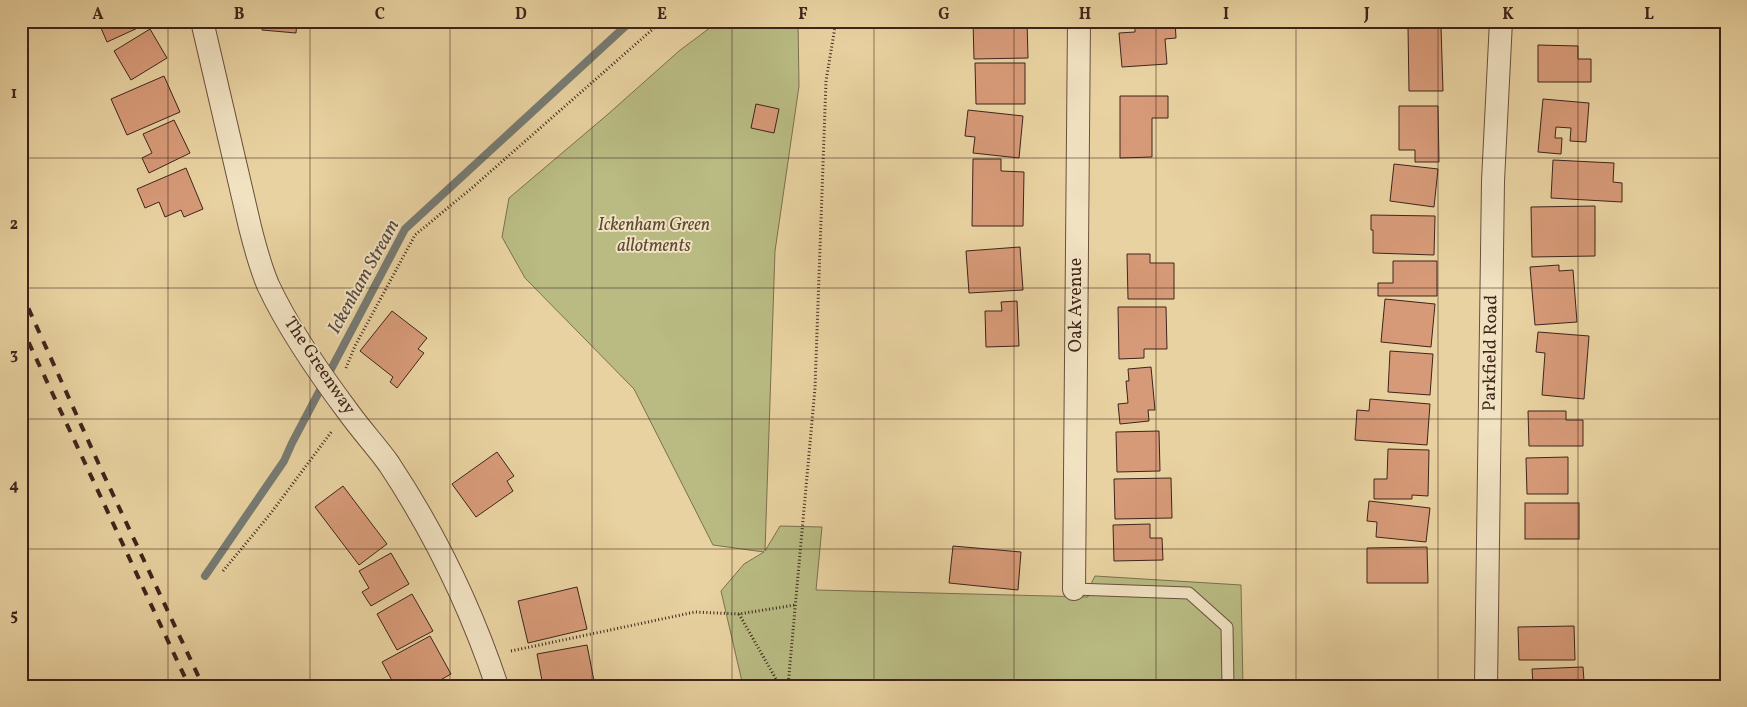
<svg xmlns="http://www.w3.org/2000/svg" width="1747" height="707" viewBox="0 0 1747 707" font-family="Vollkorn,serif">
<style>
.green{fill:#b9bb83;stroke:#7c704f}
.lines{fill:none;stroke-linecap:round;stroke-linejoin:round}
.stream{stroke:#767b74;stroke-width:8}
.building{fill:#d79a78;stroke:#3e241b}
.service-casing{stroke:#69503c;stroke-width:13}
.minor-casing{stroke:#69503c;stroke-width:24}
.path{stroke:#3e241b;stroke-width:3;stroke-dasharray:1 2.5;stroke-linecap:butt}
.service{stroke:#f1e2c2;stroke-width:11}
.minor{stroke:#f1e2c2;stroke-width:22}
.rail{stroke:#3e241b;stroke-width:4;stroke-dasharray:9 9;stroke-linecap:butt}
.grid{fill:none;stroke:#3e241b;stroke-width:1;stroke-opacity:0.55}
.labels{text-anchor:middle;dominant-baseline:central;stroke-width:4;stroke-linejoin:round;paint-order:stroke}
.park-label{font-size:18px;font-style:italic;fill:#5d4a35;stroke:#f1e2c2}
.street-label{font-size:18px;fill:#3e241b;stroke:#f1e2c2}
.water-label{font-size:19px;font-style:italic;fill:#554840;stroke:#f1e2c2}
.neatline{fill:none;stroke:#3e241b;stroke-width:2}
.grid-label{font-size:16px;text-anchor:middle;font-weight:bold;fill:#3e241b}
</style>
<rect width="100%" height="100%" fill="#e9d2a1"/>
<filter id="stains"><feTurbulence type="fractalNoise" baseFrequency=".004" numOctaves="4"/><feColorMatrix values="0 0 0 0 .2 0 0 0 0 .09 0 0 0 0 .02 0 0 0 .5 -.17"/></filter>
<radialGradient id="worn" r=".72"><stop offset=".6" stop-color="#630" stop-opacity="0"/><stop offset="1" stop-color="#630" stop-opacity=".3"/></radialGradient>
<!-- green -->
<path class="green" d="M719,21H798L799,86L775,251L765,551L780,526L822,527L816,590L1088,597V590L1095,576L1241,585L1243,686H743L721,591L744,564L764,552L713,545L634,389L525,278L502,237L509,198L607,115L679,51Z"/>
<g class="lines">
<!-- stream -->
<path class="stream" d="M205,576L284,461L292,443L405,229L631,21"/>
</g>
<!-- building -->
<g class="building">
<path d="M98,21H153L107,42Z"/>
<path d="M262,21H297L296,33L262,30Z"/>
<path d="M973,21H1027L1028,58L974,59Z"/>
<path d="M1175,21L1176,38L1165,39L1167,64L1122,67L1119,33L1135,32V23Z"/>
<path d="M1441,26L1443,91H1409L1408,27Z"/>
<path d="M150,29L167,58L131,80L114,51Z"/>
<path d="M1538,45L1578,46V59H1591V82H1538Z"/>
<path d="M975,63H1025V104H976Z"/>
<path d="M164,76L180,112L127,135L111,99Z"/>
<path d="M1120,96H1168V118H1152V157L1120,158Z"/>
<path d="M1543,99L1589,103L1586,142L1570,141L1571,128L1556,127L1555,138H1562L1561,154L1538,152Z"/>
<path d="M756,104L779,109L774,133L751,128Z"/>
<path d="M1399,106H1438L1439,162H1415V150H1399Z"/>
<path d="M968,110L1023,116L1019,158L973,153L975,137L965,136Z"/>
<path d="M174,120L190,153L149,173L142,158L152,153L143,134Z"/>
<path d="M973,159H1001V171L1024,172L1023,226H972Z"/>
<path d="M1553,160L1614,163L1613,182L1622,183V202L1551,198Z"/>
<path d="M1394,164L1438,169L1434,207L1390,201Z"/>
<path d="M186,168L203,209L184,217L181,210L165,217L159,202L145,208L137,189Z"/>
<path d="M1595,206V256L1532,257L1531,207Z"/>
<path d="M1371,215L1435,216L1434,255L1373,253V230H1371Z"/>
<path d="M1020,247L1023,290L969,293L966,251Z"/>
<path d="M1127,254H1150V263H1174V299H1128Z"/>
<path d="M1393,261H1437V296H1378V283H1393Z"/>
<path d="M1559,265V271L1573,270L1577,322L1535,325L1530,267Z"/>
<path d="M1385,299L1435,304L1431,347L1381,342Z"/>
<path d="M1017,301L1019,346L986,347L985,311H1002L1001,302Z"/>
<path d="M1118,307H1166L1167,349H1144V358L1119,359Z"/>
<path d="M392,311L427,338L418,349L424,353L397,388L390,382L393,377L360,351Z"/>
<path d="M1538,332L1589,336L1584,399L1542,395L1545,353L1536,352Z"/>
<path d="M1390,351L1433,354L1430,395L1388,392Z"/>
<path d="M1151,367L1155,410H1148L1149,421L1120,424L1118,404L1128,403L1126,381H1129L1128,369Z"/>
<path d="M1370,399L1430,404L1427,445L1355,440L1357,410L1369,411Z"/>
<path d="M1528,411H1566V420H1583V446H1529Z"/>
<path d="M1159,431L1160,471L1117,472L1116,432Z"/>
<path d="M1388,449L1429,450L1428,496L1412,495V499H1374V479H1387Z"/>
<path d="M497,452L514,476L507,481L513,491L476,517L452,484Z"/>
<path d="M1568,457V494H1527L1526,458Z"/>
<path d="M1171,478L1172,518L1115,519L1114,479Z"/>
<path d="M343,486L387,544L359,565L315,507Z"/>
<path d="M1369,501L1430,508L1426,542L1376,537L1377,522L1367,521Z"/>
<rect x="1525" y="503" width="54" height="36"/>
<path d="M1150,524V538H1162L1163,560L1114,561L1113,525Z"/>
<path d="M953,546L1021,552L1018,590L949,583Z"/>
<path d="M1427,547L1428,583H1367V548Z"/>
<path d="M391,553L409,584L371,606L362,592L369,588L359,571Z"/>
<path d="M577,587L587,629L528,643L518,601Z"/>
<path d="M412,594L433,631L397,650L377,614Z"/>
<path d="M1574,626L1575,660H1519L1518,627Z"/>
<path d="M430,636L451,674L430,686H395L382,662Z"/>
<path d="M587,645L595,686H543L537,654Z"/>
<path d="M1583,667L1584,681H1569V686H1527V684H1533L1532,669Z"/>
</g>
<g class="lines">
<!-- service casing -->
<g class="service-casing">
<path id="service" d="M1074,589L1189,593L1227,627L1228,686"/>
</g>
<!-- minor casing -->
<g class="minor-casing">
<g id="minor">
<path d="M202,21L250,227C255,247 260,266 268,285C289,330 319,373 349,413C362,431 377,447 389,464C434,532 471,608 497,686"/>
<path d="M1074,589L1079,21"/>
<path d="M1486,686L1493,181L1501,21"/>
</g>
</g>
<!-- path -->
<g class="path">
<path d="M346,368L355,346L415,235L473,187L662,21"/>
<path d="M223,571L271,513L332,431"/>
<path d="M739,614L780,686"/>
<path d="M511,651L695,612L739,614L795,605"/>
<path d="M788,686L815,388L826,81L836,21"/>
</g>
<!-- service -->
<use href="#service" class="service"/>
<!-- minor -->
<use href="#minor" class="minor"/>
<!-- rail -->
<g class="rail">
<path d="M21,292L101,469L203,686"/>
<path d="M21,326L189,686"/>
</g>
</g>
<!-- grid -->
<path class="grid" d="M168,21V686M310,21V686M450,21V686M592,21V686M732,21V686M874,21V686M1014,21V686M1156,21V686M1296,21V686M1438,21V686M1578,21V686M21,158H1726M21,288H1726M21,419H1726M21,549H1726"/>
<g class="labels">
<!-- park labels -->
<g class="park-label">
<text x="654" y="225">Ickenham Green<tspan x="654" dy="21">allotments</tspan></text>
</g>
<!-- street labels -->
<g class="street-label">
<text transform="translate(1076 305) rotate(-90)">Oak Avenue</text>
<text transform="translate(1491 353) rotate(-89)">Parkfield Road</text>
<text transform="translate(319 366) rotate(56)">The Greenway</text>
</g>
<!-- water labels -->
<g class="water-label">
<text transform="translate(364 277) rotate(-61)">Ickenham Stream</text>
</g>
</g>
<!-- margin -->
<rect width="1747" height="707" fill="none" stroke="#e9d2a1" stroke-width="55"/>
<rect x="28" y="28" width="1692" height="652" class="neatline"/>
<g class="grid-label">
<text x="98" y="19">A</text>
<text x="239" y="19">B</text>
<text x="380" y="19">C</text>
<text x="521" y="19">D</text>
<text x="662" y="19">E</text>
<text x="803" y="19">F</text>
<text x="944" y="19">G</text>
<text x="1085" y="19">H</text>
<text x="1226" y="19">I</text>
<text x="1367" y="19">J</text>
<text x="1508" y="19">K</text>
<text x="1649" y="19">L</text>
<text x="14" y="98">1</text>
<text x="14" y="229">2</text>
<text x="14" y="359">3</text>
<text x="14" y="490">4</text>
<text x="14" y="620">5</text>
</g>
<rect width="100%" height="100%" filter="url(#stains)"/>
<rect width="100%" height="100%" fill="url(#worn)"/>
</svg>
